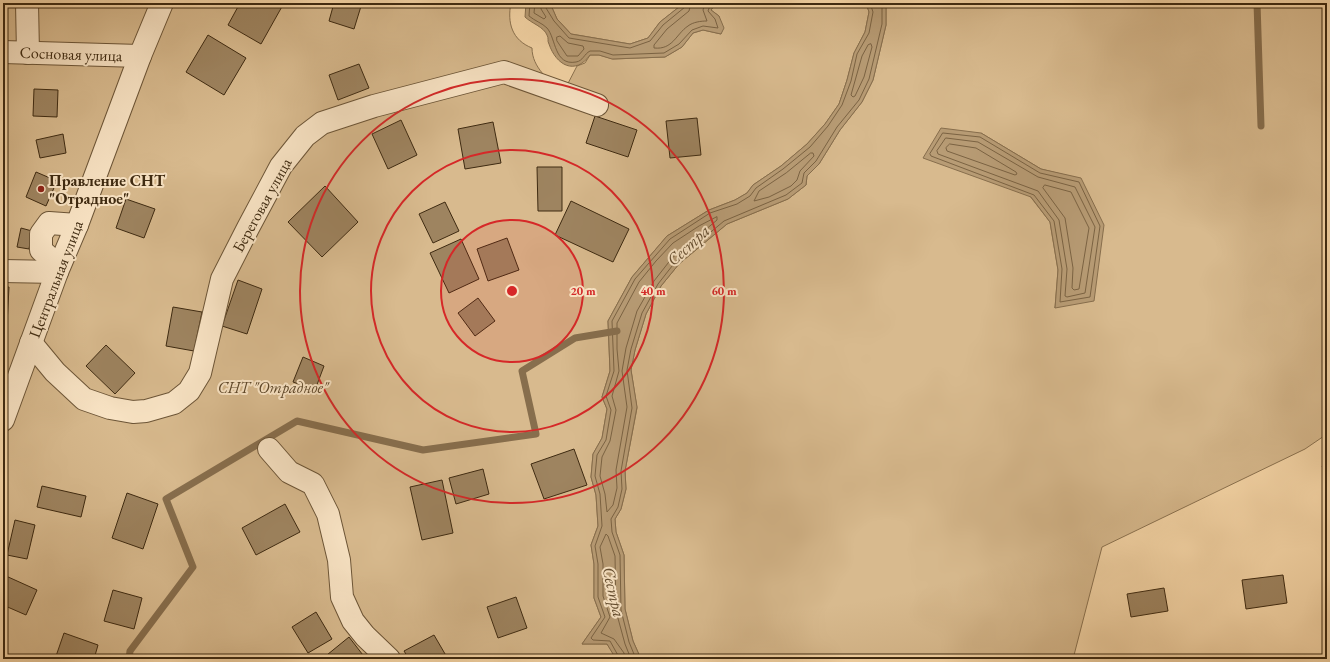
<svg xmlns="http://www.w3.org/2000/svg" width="1330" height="662" viewBox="0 0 1330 662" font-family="'EB Garamond',serif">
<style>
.green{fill:#d8ba8e;stroke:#8b7250;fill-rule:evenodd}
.water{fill:#b89c75;stroke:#876e4d}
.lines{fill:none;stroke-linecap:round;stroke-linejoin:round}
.shore{stroke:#7b6343;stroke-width:1}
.stream{stroke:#876e4d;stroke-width:7}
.building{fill:#9e8460;stroke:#3e2a11}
.minor-casing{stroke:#6c5537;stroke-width:24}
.minor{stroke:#fae5c6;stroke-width:22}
.ring{fill:none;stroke:#d62828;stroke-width:2}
.poi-dot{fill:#8f2418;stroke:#fae5c6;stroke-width:1.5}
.labels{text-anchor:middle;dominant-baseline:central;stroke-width:4;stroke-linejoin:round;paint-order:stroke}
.street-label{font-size:16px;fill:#3e2a11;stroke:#fae5c6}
.poi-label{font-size:16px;font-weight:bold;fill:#3e2a11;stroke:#fae5c6;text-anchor:start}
.park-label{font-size:16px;font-style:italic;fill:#5d472a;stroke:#fae5c6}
.water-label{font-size:17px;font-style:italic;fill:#634c2f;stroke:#fae5c6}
.centre{fill:#d62828;stroke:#fae5c6;stroke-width:2}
.ring-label{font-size:12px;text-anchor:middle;font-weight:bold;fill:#d62828;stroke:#fae5c6;stroke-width:4;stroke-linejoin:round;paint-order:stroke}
</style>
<rect width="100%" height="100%" fill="#f7d7a8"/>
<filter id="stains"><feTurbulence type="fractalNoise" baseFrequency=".005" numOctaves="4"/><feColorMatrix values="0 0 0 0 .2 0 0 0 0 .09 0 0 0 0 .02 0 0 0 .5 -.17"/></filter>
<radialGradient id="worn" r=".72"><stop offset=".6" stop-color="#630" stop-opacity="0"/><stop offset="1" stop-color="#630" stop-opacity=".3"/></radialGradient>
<!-- green -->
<g class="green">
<path d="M3,3H511C507,23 512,40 532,48C532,68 550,81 563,93L577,66L585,63L590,55H599L613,59L665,57L682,47L693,33L703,30L721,34L719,16L711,10L716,3H866L869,12L865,32L854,53L847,80L839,104L825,124L807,144L781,166L753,185L747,193L735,200L709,210L667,236L632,277L608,321L610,371L602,397L607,409L602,438L593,454L591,477L596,495L598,526L591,545L594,564V598L601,617L582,644H607L617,659H3Z"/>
<path d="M550,3H684L660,22L648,38L630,44L571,34L557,19Z"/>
<path d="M886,3H1327V434L1305,449L1102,547L1073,659H641L633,641L625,609L624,555L616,532L615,519L621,509L626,489L625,471L637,408L631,370L635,350L646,314L661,286L679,264L727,224L788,199L806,185L807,176L819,164L840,130L862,102L873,80L886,25ZM981,133L1041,169L1081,179L1055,308L1058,270L1050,222Z"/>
</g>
<!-- water -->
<g class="water">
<path d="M526,3H550L557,19L571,34L630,44L648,38L660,22L684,3H716L711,10L719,16L724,28L721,34L703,30L693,33L682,47L665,57L612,59L599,55H590C575,76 556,65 549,44C547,41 549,38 547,35C544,27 531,23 525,17Z"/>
<path d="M866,3H886V25L873,80L862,102L840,130L819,164L807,176L806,185L788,199L727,224L679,264L661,286L646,314L635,350L631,370L637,407L625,471L626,489L621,509L615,519L616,532L624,555L625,609L633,641L641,659H616L607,644H582L601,617L594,598V564L591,545L598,526L596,495L591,477L593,454L602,438L607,409L602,397L610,371L608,321L632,277L667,236L709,210L735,200L747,193L753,185L781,166L807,144L825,124L839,104L847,80L854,53L865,32L869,12Z"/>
<path d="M941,128L981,133L1041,169L1081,178L1104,225L1094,301L1055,308L1058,270L1050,222L1031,197L923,158Z"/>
</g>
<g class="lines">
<!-- shore -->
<g class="shore">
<path d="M530,3L529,16C535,21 542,23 547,28C556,38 554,66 576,62C583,61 584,54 590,51H600L613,55L664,53L679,44L692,30L703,26L718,28L715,19L708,11L711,3"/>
<path d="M535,3L534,13L544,19L546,17L541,9V3"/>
<path d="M546,3V8L554,21L569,38L630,48L650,41L663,25L685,7L686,3"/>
<path d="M691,3L689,11L667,29L654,45V48C673,50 676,34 688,26C693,22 701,21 707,21L703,10L705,3"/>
<path d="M557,37L560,36L568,43L583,46L584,49L578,56H567L557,41Z"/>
<path d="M871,44L872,47L864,77L855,96L853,97L851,95L862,56L868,45Z"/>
<path d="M943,133L980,137L1040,173L1079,182L1100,226L1090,297L1060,302L1062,269L1054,221L1034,195L931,156L930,154Z"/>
<path d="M946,138L978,142L1038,177L1075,187L1095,227L1085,293L1067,297L1065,296L1067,269L1059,220L1038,191L938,154L937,151Z"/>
<path d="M950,144L976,148L1016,172L1017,174L1015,175L947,151L946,148Z"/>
<path d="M811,153H813L814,156L800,171L797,180L791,186L769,197L754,201L759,191L786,173Z"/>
<path d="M1045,185L1071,192L1089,228L1079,289L1074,290L1072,288L1073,268L1065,218L1043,188Z"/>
<path d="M717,217V220L672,258L654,281L637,311L626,348L622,371L627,407L616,470L617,488L613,505L607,512L605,494L600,476L602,457L610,441L616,410L612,396L619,371L617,349V323L639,282L656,261L673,243L699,226Z"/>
<path d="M620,659L610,641L593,640L591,638L605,617L598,597V564L595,546L602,526L600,494L595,476L597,455L606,440L611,410L606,396L614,371L612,321L635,279L670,239L710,213L737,204L750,196L756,188L783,169L810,147L828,126L842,105L851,81L857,54L869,33L873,12L870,3"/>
<path d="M625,659L624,653L614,639L601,633L610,617L603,596V564L600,547L606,534L608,536L615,556L616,611L625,644L631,659"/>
<path d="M636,659L629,642L621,610L620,555L612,532L611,519L618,507L622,489L621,471L632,408L627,370L631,349L642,313L658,284L676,261L724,221L786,195L802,183L804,173L816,161L837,127L859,100L869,79L882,24V3"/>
</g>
<!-- stream -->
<g class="stream">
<path d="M1257,3L1261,126"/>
<path d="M129,659L130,651L193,567L166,499L297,421L423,450L536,434L522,371L575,338L617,331"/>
</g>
</g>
<!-- building -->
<g class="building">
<path d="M240,3H284L261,44L228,25Z"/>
<path d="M334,3H362L354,29L329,21Z"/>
<path d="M208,35L246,58L224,95L186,72Z"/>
<path d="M359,64L369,88L338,100L329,75Z"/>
<path d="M34,89L58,90L57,117L33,116Z"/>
<path d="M595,116L637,130L628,157L586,143Z"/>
<path d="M697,118L701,155L670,158L666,121Z"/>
<path d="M401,120L417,155L388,169L372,134Z"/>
<path d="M493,122L501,163L465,169L458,129Z"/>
<path d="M63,134L66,153L40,158L36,140Z"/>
<path d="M537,167H562V211H538Z"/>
<path d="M36,172L57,181L46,206L26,197Z"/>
<path d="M325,186L358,222L322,257L288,222Z"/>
<path d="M126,199L155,209L144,238L116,228Z"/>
<path d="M571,201L629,229L613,262L555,235Z"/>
<path d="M445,202L459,231L433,243L419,214Z"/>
<path d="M21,228L32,231L29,249L17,247Z"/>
<path d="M507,238L519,270L488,281L477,249Z"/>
<path d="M461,239L479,279L449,293L430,253Z"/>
<path d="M238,280L262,289L247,334L222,326Z"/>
<path d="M3,287H9L7,325H3Z"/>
<path d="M478,298L495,321L475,336L458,313Z"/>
<path d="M173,307L202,312L194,351L166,346Z"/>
<path d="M106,345L135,373L115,394L86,366Z"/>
<path d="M303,357L324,366L315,390L293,382Z"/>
<path d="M574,449L587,485L544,499L531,464Z"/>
<path d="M1327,463V474L1322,466Z"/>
<path d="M483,469L489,494L456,504L449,478Z"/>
<path d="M442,480L453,533L422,540L410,487Z"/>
<path d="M42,486L86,496L81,517L37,507Z"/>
<path d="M127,493L158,504L143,549L112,538Z"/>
<path d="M285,504L300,532L256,555L242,528Z"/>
<path d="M15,520L35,525L27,559L7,555Z"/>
<path d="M1283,575L1287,603L1246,609L1242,580Z"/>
<path d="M6,576L37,590L26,615L3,605V582Z"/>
<path d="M1164,588L1168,611L1131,617L1127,594Z"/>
<path d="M113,590L142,598L134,629L104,621Z"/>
<path d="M516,597L527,628L498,638L487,607Z"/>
<path d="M316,612L332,639L308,653L292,627Z"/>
<path d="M64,633L98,645L94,659H55Z"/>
<path d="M434,635L448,659H409L404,651Z"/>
<path d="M349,637L366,659H322Z"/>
</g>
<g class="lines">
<!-- minor casing -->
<g class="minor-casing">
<g id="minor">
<path d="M27,3L28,53"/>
<path d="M3,52L140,56"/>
<path d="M59,266L41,250V234L49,223L77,225"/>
<path d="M3,271L57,272"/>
<path d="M31,343L55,372L84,399L110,408L133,412L146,411L174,403L189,391L200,373L222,279L248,228L281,166L305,136L322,123L374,106L504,72L597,105"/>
<path d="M3,420L57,272L77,225L140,56L162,3"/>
<path d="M269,449L289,472L313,484L328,514L339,560L342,597L353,621L365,636L389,659"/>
</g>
</g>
<!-- minor -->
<use href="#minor" class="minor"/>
</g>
<!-- distance rings -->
<circle cx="512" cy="291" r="71" fill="#d62828" fill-opacity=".12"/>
<g class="ring">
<circle cx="512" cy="291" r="71"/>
<circle cx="512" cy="291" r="141"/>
<circle cx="512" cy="291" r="212"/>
</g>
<!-- markers -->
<circle class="poi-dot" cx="41" cy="189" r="4"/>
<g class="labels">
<!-- street labels -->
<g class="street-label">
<text transform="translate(71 54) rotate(2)">Сосновая улица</text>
<text transform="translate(262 205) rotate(-61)">Береговая улица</text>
<text transform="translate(56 279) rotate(-69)">Центральная улица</text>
</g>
<!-- poi labels -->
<g class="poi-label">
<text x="49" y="180">Правление СНТ<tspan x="49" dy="18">"Отрадное"</tspan></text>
</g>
<!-- park labels -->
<g class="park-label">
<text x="273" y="387">СНТ "Отрадное"</text>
</g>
<!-- water labels -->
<g class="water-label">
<text transform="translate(688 245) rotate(-43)">Сестра</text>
<text transform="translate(614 592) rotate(77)">Сестра</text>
</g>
</g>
<circle cx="512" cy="291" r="6" class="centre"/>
<g class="ring-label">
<text x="583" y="295">20 m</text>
<text x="653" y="295">40 m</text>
<text x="724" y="295">60 m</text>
</g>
<!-- margin -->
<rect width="1330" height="662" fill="none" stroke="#f7d7a8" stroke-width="16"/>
<rect x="4" y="4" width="1322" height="654" fill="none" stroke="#3e2a11" stroke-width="2"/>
<rect x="8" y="8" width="1314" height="646" fill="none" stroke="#3e2a11"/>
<rect width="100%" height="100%" filter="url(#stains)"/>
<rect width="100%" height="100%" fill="url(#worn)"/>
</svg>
